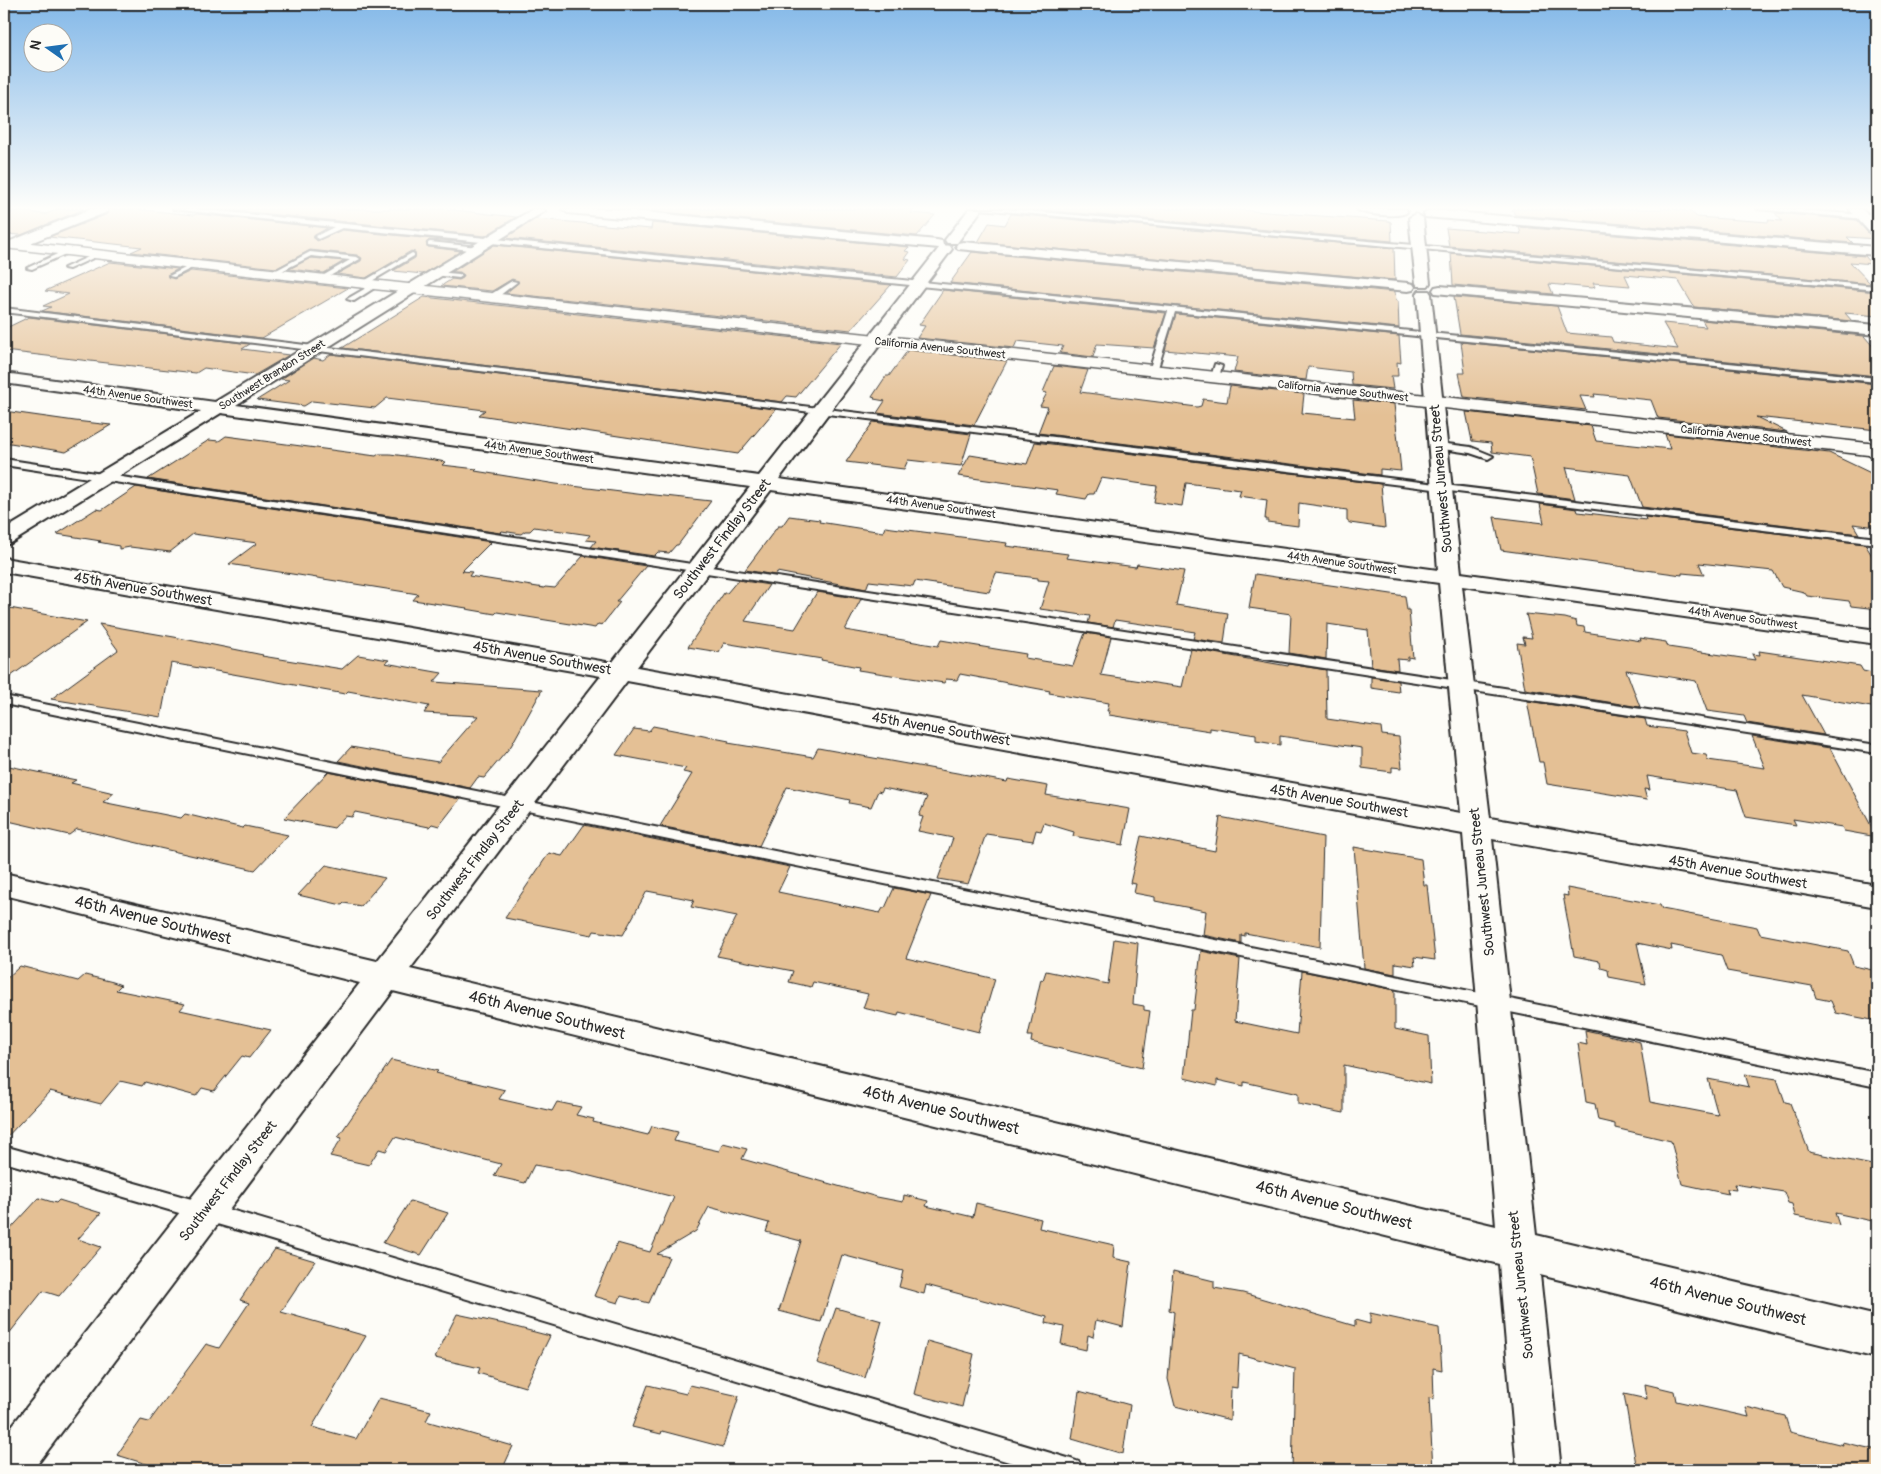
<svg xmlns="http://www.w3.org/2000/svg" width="1881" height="1474" viewBox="0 0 1881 1474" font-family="Pangolin,sans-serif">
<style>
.building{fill:#e4c095;stroke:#2b2b2b}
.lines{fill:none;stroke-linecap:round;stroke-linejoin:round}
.service-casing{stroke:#2b2b2b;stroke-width:4}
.minor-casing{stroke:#2b2b2b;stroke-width:4}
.secondary-casing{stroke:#2b2b2b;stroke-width:3}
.service{fill:#fdfcf7;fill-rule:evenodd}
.minor{fill:#fdfcf7;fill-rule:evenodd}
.secondary{fill:#fdfcf7;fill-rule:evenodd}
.labels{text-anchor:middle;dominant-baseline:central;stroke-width:5;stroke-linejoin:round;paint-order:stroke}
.far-street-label{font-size:11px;fill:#2b2b2b;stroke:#fdfcf7}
.street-label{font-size:14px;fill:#2b2b2b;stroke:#fdfcf7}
.near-street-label{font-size:16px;fill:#2b2b2b;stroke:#fdfcf7}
</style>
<rect width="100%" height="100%" fill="#fdfcf7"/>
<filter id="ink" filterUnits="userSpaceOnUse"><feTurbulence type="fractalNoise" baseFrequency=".02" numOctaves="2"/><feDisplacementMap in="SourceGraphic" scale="10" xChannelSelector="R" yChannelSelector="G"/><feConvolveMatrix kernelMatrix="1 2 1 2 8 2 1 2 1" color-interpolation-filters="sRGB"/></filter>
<g filter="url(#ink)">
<!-- building -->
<g class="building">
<path d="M58,209H84L21,235L4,234V216L15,211L46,214Z"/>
<path d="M110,209H134L194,215L197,214L327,228L314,236L317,241L342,230L473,243L429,240L426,243L428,247L461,251L423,274L393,271L415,258V252L411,251L366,278L337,274L361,261L362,258L357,255L310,250L277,268L131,252L142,247L49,237L108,214Z"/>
<path d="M219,209H445L516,217L485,236Z"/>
<path d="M652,209H914L911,213L935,215L917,236L652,211Z"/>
<path d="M1031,209H1226L1389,221L1391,222L1392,241Z"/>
<path d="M1512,209H1670L1691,212L1697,217L1769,222L1768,220L1782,221L1775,213L1856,220L1871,236L1877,238V239L1847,237L1853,243L1515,215Z"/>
<path d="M1011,214L1394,248L1395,280L978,242L989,223L1005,225Z"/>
<path d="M536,219L651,229L652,223L909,247L905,251L910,252L905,259L910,260L897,277L505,238Z"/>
<path d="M1519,227L1865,256L1872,264L1850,262L1871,284L1449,246L1446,228L1521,234Z"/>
<path d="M494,245L891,285L851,330L506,293L519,282L512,279L492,291L441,286L452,279L459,280L463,278L464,275L460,272H452Z"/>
<path d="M972,252L1395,292L1396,301H1398L1399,328L950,283Z"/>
<path d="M1451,253L1877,292V316L1845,313L1852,321L1694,307L1678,280L1625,275L1630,286L1593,283L1595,287L1592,288L1549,284L1553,294L1453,285Z"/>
<path d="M311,258L344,261L324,273L289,269Z"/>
<path d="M110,262L178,269L167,275L174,279L191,271L348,288L262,338L42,311L51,307L43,306L69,294L45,291Z"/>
<path d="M943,290L1166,313L1154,348L1097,344L1093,357L1060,353L1063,346L1017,341L1014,348L917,338L925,326L919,325Z"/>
<path d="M424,297L841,343L796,397L787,396L782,402L342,348Z"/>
<path d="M1454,297L1557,306L1567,333L1611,337L1613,342L1678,349L1663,323L1706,327L1702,320L1864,336L1877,351V376L1460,334Z"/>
<path d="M1176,314L1399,336L1401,363L1397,362L1398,376H1391L1393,389L1352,385L1351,372L1308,367L1306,380L1234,372L1238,357L1165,350Z"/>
<path d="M29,317L250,344L242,349L289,355L255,375L204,368L196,373L159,369L4,351V329Z"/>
<path d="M1461,342L1877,384V430L1756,417L1787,432L1658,418L1651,400L1594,394L1595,397L1580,396L1586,410L1464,397L1459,373H1465Z"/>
<path d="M908,350L1007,361L974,425L877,413L885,401L874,399L875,398L872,397L886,376H889Z"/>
<path d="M331,354L776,409L738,454L479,415L485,410L387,398L375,408L312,401L304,406L257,400L289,380L281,379L314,358L323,360Z"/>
<path d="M1054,366L1088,370L1080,392L1197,407L1201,406L1203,399L1227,402L1230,386L1304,394L1302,413L1355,418L1353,400L1394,404L1401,471L1380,469V475L1038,433L1048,407L1040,406L1047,393L1043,392Z"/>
<path d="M4,411L75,421L111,425L66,452L4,442Z"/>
<path d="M1466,412L1591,426L1596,441L1670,449L1665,434L1829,453L1877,476V527L1853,524L1859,534L1642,507L1630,475L1566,467L1575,499L1538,494L1530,457L1492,452L1491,443L1472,441Z"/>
<path d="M873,422L971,434L961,466L908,460L904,469L846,462Z"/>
<path d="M226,436L376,456L379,454H390L435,460L445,462L442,465L477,469L475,471L556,484L645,495L646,494L711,501L678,545H676L669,553L658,552L654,556L591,547L596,541L586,540L590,535L534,527L530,531H525L521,534L502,531L500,533L148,479L209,440L219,441Z"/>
<path d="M1035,442L1381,484L1385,528L1350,523L1347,521V510L1299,503L1298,526L1267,522V519H1265L1267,500L1239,496L1241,490L1186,483L1182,506L1154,502L1157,486L1101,478L1094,494H1089L1086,499L1056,494L1058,490L958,476L970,455L1027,464Z"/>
<path d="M136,487L491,542L462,571L472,572L469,576L544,588L545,587L555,588L583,556L646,566L616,602H620L602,625L598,624L595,628L497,612L495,614L466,609L467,608L413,600L418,594L229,564L257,543L193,534L170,552L130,547L119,549V546L98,542L101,541L57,534L96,509L102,510Z"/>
<path d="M1540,504L1577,509L1578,512L1646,520L1645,517L1865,544L1877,564V609L1851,606L1849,601L1807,596L1804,592L1782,587L1773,571L1699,563L1704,575L1682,573V575L1501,550L1494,517L1544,523Z"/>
<path d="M789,516L820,520L819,522L883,532L885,527L1007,543L1006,546L1068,554L1066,558L1136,567L1137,564L1184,571L1176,605L1228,613L1224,643L1193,639L1195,632L1115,620L1113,627L1088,623L1090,616L1040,609L1049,581L1038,580V578L996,573L989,592L915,581L913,586L869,581L866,589L777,572L775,575L745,570L778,526H782Z"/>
<path d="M1255,574L1405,596L1407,610H1409L1413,658L1408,657V660L1397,659L1398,670L1371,666L1368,630L1327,624L1326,659L1289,653L1291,614L1249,608Z"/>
<path d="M738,580L769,585L745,621L795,629L817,592L861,599L845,630L938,646L941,640L1026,654L1025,658L1073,666L1085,633L1111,637L1101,675L1182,687L1191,649L1288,666L1289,664L1326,670L1327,719L1381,727L1382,735L1399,737L1402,768L1392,767V772L1362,768V748L1280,736V745L1256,741V735L1210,728V731L1109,715L1110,711H1107L1109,703L1049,693L1050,691L960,674L957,680L946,679L944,683L858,670L859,667L821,660L822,659L724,643L719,652L688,647L724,593H727Z"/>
<path d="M4,607L87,622L4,681Z"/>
<path d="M1526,614L1565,618L1576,621L1577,626L1584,627L1585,632L1641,641L1640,638L1666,642L1668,647L1755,660L1752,654L1760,655L1759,651L1860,666L1863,671L1872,673L1877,683V708L1802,695L1824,735L1747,723L1744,716L1707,711L1696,681L1626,670L1640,707L1525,689L1517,643L1525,644L1523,637L1532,638Z"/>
<path d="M99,624L174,637L263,655L262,656L342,669L358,655L389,660L385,663L442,673L434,682L542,690L511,746L484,778L478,777L470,788L338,761L351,747L438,762L478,716L424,713L429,706L348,691L345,694L171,663L161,717L51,699L118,650Z"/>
<path d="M1371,677L1398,681L1399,692L1371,688Z"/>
<path d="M1527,701L1645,719L1647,726L1684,731L1691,753L1706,755L1708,760L1765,768L1752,736L1830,748L1877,837L1844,831L1842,827L1793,819L1796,825L1746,817L1737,790L1647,776L1650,790L1644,789L1647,800L1547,784L1543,762H1539L1537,752Z"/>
<path d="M653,726L729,741L728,743L813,757L818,748L1007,782L1008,779L1048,786L1046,795L1130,809L1123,845L1073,836L1074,832L1044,823L1041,831L1036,830L1033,841L986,834L968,884L938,879L953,838L918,831L923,817L919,816L927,797L883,788L881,792L878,791L871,807L849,803L850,800L787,787L759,846L660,826L692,774L683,772L686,768L616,755L634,729L649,731Z"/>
<path d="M4,765L76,780L71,783L114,793L103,802L107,803L181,818L185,814L243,828L245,826L288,835L255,870L77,829L69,835L4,820Z"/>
<path d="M328,772L460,799L439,826L432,824L429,827L355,812L352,817L345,816L334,828L284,818Z"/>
<path d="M1220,817L1323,837L1320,947L1245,933V936L1241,935V943L1203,935L1206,911L1155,901V897L1134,893L1136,884L1130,883L1141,836L1215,851Z"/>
<path d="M584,825L790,867L778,892L880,913L883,908H885L894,888L931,895L906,958L995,979L979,1032L899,1012L898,1016L863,1008L868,994L813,982L811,987L789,982L793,971L717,956L737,916L691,907L694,900L647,891L623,935L594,931L592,935L505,918L549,853L562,856Z"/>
<path d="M1354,847L1421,859L1424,885H1427L1435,960L1414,957L1415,966L1395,963V974L1364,968Z"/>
<path d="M326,865L385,878L361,906L344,903L342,905L298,895Z"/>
<path d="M1567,888L1660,905L1662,909L1757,927L1760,934L1848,951L1854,966L1877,971V1021L1836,1013L1831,1001L1816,998L1812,986L1727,971L1721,955L1671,945L1672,950L1637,943L1646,984L1609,977L1608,970L1601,968L1600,961L1574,956L1563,895L1568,896Z"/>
<path d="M1114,939L1138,943L1133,1004L1144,1006V1010L1150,1011L1142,1068L1031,1042L1032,1036H1028L1041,979L1043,980L1046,971L1108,984Z"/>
<path d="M1201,951L1240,959L1235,1021L1249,1024L1297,1034L1302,971L1395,990V1029L1429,1036L1431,1084L1344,1065V1113L1298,1104V1094L1244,1082V1086L1217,1080V1086L1184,1078L1191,1010H1194Z"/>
<path d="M20,966L78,981L85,975L113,982L121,985L116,990L185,1004L180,1010L271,1030L249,1058L242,1056L214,1091L202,1088L196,1096L145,1082L142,1086L120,1081L101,1104L50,1091L4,1140V981Z"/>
<path d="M1585,1030L1640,1042L1650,1102L1718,1115L1708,1079L1749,1087L1745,1074L1777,1079L1785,1102L1790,1103L1809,1152L1877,1166V1222L1835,1213L1839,1225L1795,1216L1792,1204L1788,1203L1784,1192L1734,1184L1736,1190L1727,1189L1728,1194L1682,1184L1671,1141L1615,1128V1124L1598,1120L1595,1104L1586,1102L1578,1043L1587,1045Z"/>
<path d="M391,1060L438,1071L436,1073L505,1090L499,1099L552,1111L557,1102L581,1107L576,1115L594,1119L593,1122L648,1135L652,1126L678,1132L674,1141L719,1151L723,1143L747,1149L742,1159L877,1197L903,1202L904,1195L928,1201L926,1206L973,1217L976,1203L1041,1219L1039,1228L1114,1245L1113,1258L1131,1262L1123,1327L1096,1320L1093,1337L1088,1335L1086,1350L1061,1344L1064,1327L1046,1323L1047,1317L926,1285L924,1294L899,1287L903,1271L842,1255L821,1322L779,1311L801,1241L766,1232L769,1223L709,1207L696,1231L657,1254L669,1257L649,1303L621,1296L618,1303L594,1296L617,1243L650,1252L674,1197L570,1171L534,1165L525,1183L494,1176L501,1164L395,1137L386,1151L379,1149L369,1165L330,1156L342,1138L338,1137Z"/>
<path d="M39,1198L56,1203L59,1200L101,1213L78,1239L101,1247L59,1296L43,1291L4,1340V1236Z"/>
<path d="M410,1201L448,1213L421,1255L383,1243Z"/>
<path d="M275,1249L315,1261L281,1312L366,1336L312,1427L356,1439L379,1398L431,1411L426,1421L513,1446L502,1470H166L117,1455L141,1420L149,1422L206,1344L219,1348L249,1303L240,1300Z"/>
<path d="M1173,1271L1214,1281V1288L1243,1293L1355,1326V1320L1370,1324V1313L1439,1328L1442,1370L1433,1368L1434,1399L1429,1398L1433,1470H1292L1295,1369L1239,1354L1237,1388L1231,1387L1230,1420L1175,1406L1168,1379L1174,1312L1169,1310Z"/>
<path d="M836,1308L882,1321L865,1378L817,1363Z"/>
<path d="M457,1314L504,1324L550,1336L525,1387L478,1373L480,1368L435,1358Z"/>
<path d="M927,1341L974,1354L962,1407L914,1394Z"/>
<path d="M1645,1384L1674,1391L1676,1401L1749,1417L1746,1407L1785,1416L1790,1432L1843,1445L1842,1442L1877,1450V1470H1637L1624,1394L1647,1399Z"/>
<path d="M648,1385L686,1394L690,1385L739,1396L723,1447L662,1431L661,1434L632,1427Z"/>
<path d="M1079,1391L1130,1405L1123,1454L1072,1439Z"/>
</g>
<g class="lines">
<!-- service casing -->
<g class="service-casing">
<g id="service">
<path d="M173,209H197L1877,378V382L1175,312L1157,371L1153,373L1149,371L1168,311L342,228L318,239L315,237L316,236L334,227Z"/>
<path d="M979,209H1006L1877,286V290Z"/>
<path d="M1757,209H1788L1877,216V220Z"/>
<path d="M430,242L478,247L481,249L478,251L428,245V243Z"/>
<path d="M68,249L71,251L70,252L32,269L27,268Z"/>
<path d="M310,252L357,257L360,259L321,281L318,279L319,278L350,260L311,256L274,275L269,274Z"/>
<path d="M97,253L102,254L69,269L64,268Z"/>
<path d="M412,253L414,254V256L365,285L359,284Z"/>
<path d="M193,264L198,265L174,277L169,276Z"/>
<path d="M437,272L459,274L462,276L459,278L435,275L434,274Z"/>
<path d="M512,281L517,282L494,300H488V296Z"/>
<path d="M373,284L379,285L354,301L347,299Z"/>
<path d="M4,308L1877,538V544L4,312Z"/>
<path d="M1215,364L1222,366L1219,377L1215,379L1211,377Z"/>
<path d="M1439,443L1471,447L1493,456L1488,459L1470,453L1436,448V444Z"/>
<path d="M4,459L1877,745V753L4,465Z"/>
<path d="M4,696L1877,1073V1087L4,704Z"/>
<path d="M4,1146L241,1213L1071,1459L1079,1462L1082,1470H1036L241,1231L4,1162Z"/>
</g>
</g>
<!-- minor casing -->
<g class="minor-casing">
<g id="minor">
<path d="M90,209H108L107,212L18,248H8L6,245L8,242Z"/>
<path d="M533,209H544L545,211L236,405L759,476L939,248L568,213L562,209H612L937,240L942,241L943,245L950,246L952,249L779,479L1438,570L1417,294L1419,291H1429L1431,294L1461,573L1877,630V644L1462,586L1490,818L1877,885V907L1492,839L1536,1235L1877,1316V1358L1540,1275L1561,1470H1517L1499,1264L393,991L33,1470H4V1436L360,983L4,895V873L377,961L601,676L4,572V558L612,663L750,487L221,413L11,543L4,545V530L201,411L4,383V373L215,402ZM771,490L1439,583L1461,813L637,667ZM627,681L1463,834L1496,1226L410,969Z"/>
<path d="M969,209H982L957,243H947L945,240Z"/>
<path d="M1357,209H1406L1407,212C1402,218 1363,215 1357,209Z"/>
<path d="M1849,209H1862L1877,225V236L1872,235Z"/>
<path d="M1430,210L1877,247V255L1425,217L1424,214Z"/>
<path d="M1416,214L1423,218L1430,283L1428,286H1418L1416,283L1409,218Z"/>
<path d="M963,242L1408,283L1413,284L1415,287L1413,290L1408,291L958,249L956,246L958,243Z"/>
<path d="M1440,286L1877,325V335L1435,293L1433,290L1435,287Z"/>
</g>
</g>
<!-- secondary casing -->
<g class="secondary-casing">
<path id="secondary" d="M4,240L1877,444V456L4,248Z"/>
</g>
<!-- service -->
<use href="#service" class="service"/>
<!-- minor -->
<use href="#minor" class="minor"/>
<!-- secondary -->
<use href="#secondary" class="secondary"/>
</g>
</g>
<!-- sky -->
<linearGradient id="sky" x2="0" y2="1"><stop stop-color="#83b8e8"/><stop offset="0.5" stop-color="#fefefb"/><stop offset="1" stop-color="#fefefb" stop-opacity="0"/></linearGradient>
<rect width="1881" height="416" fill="url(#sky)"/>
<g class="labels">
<!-- far-street labels -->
<g class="far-street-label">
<text transform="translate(940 348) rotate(6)">California Avenue Southwest</text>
<text transform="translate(272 375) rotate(-32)">Southwest Brandon Street</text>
<text transform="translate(1343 391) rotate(6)">California Avenue Southwest</text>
<text transform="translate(138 397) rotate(8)">44th Avenue Southwest</text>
<text transform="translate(1746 436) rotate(6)">California Avenue Southwest</text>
<text transform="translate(539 452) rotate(8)">44th Avenue Southwest</text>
<text transform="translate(941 507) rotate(8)">44th Avenue Southwest</text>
<text transform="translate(1342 563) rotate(8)">44th Avenue Southwest</text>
<text transform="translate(1743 618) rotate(8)">44th Avenue Southwest</text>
</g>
<!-- street labels -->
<g class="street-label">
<text transform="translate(1441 479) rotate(-95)">Southwest Juneau Street</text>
<text transform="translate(722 539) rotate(-52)">Southwest Findlay Street</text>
<text transform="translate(143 589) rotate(10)">45th Avenue Southwest</text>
<text transform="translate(542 658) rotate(10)">45th Avenue Southwest</text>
<text transform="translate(941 729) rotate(10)">45th Avenue Southwest</text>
<text transform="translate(1339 801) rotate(10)">45th Avenue Southwest</text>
<text transform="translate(475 860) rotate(-52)">Southwest Findlay Street</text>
<text transform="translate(1738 872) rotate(10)">45th Avenue Southwest</text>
<text transform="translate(1482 882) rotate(-96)">Southwest Juneau Street</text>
<text transform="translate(228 1181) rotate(-52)">Southwest Findlay Street</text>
<text transform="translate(1521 1285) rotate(-96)">Southwest Juneau Street</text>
</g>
<!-- near-street labels -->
<g class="near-street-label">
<text transform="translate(153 920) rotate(14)">46th Avenue Southwest</text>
<text transform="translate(547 1015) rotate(14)">46th Avenue Southwest</text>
<text transform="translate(941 1110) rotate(14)">46th Avenue Southwest</text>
<text transform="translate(1334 1205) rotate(14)">46th Avenue Southwest</text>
<text transform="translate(1728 1301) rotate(14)">46th Avenue Southwest</text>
</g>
</g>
<!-- margin -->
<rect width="1881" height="1474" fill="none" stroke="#fdfcf7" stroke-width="20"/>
<rect x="10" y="10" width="1861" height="1454" fill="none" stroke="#2b2b2b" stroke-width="2" filter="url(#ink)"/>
<!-- north arrow -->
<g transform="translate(48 48) rotate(284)"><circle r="24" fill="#fdfcf7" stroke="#a9a8a5"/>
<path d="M0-4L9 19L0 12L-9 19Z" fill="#1f6fb2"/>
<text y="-8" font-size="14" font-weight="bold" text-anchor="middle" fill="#2b2b2b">N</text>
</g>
</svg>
